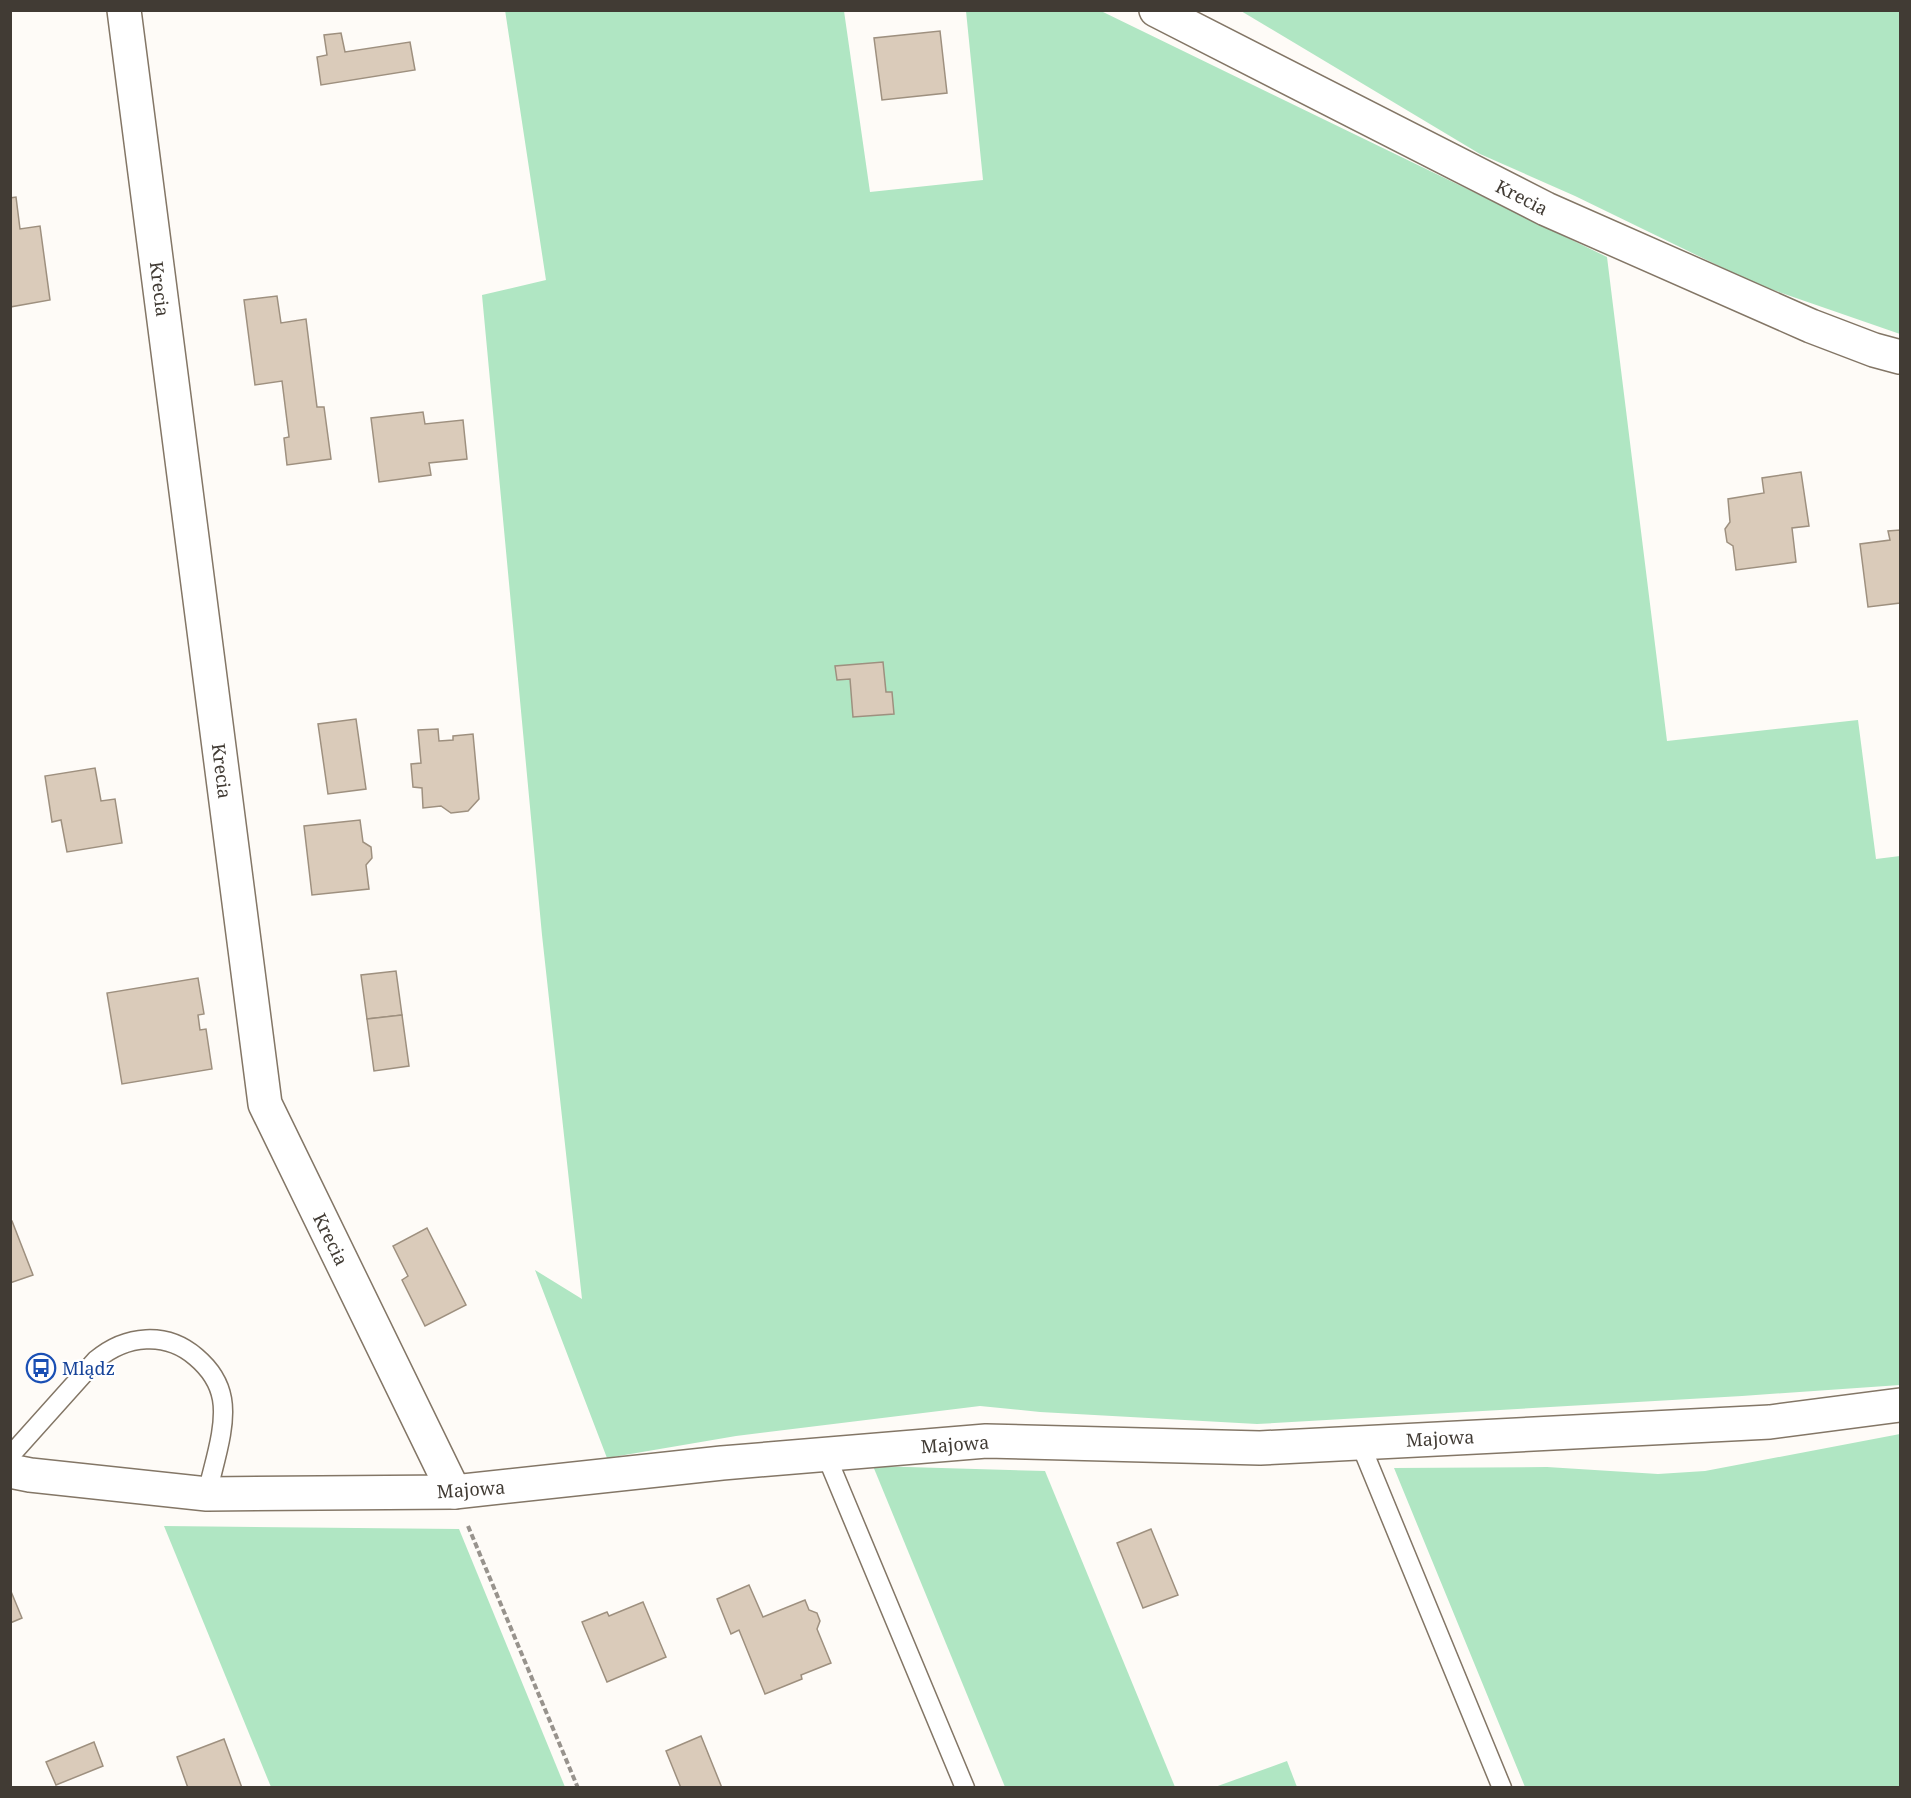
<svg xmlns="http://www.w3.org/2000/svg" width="1911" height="1798" viewBox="0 0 1911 1798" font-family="'Noto Serif',serif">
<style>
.green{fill:#b0e6c3}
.building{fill:#dacbba;stroke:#9e907f;stroke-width:1.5}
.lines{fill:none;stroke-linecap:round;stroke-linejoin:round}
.service-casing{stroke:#837666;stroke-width:21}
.minor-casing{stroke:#837666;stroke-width:36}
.path{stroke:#98938d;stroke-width:4;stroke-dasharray:6 3;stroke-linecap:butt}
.service{stroke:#fff;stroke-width:18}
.minor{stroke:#fff;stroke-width:33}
.labels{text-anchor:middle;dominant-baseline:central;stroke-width:4.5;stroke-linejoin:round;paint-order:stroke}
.street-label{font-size:18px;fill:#413b34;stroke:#fff}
.transit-label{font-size:18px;fill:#164399;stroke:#fff;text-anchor:start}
</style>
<rect width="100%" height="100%" fill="#fefbf7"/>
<!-- green -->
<g class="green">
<path d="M505,10L844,11L870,192L983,180L966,11H1101L1607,257L1667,741L1858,720L1876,859L1900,856V1385L1742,1396L1257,1424L1040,1412L980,1406L736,1436L607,1458L535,1270L582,1299L542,935L482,295L546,280Z"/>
<path d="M1241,11H1900V334L1756,284L1575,196L1480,154Z"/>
<path d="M1900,1434V1787H1525L1394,1468L1547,1467L1658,1474L1705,1471Z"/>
<path d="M873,1466L1045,1471L1175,1787H1005Z"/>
<path d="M164,1526L459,1529L565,1787H271Z"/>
<path d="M1287,1761L1297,1787H1215Z"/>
</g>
<!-- building -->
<g class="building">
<path d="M940,31L947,93L882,100L874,38Z"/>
<path d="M341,33L345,52L410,42L415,70L321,85L317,57L327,55L324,35Z"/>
<path d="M16,197L20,229L40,226L50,300L10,307V198Z"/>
<path d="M277,296L281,323L306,319L317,407H324L331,459L287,465L284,438L289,437L282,381L255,385L244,300Z"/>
<path d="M423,412L425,424L463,420L467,459L429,463L431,475L379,482L371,418Z"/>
<path d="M1801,472L1809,526L1792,528L1796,562L1736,570L1733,546L1727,542L1725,529L1730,522L1728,499L1764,493L1762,478Z"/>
<path d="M1900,530V603L1868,607L1860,544L1890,540L1888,531Z"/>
<path d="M883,662L886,692H892L894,714L853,717L850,679L837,680L835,666Z"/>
<path d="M356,719L366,789L328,794L318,724Z"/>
<path d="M438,729L439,741L453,740V736L473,734L479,799L468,811L451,813L441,806L423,808L422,788L413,787L411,764L421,763L418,730Z"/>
<path d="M95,768L101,801L115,799L122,843L67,852L61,820L52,822L45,776Z"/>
<path d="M360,820L363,842L371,847L372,858L366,865L369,889L312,895L304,826Z"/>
<path d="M396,971L402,1015L367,1019L361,975Z"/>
<path d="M198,978L204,1014L198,1015L200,1030L206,1029L212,1069L122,1084L107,993Z"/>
<path d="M402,1015L409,1066L374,1071L367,1019Z"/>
<path d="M10,1221H12L33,1275L10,1283Z"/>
<path d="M427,1228L466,1305L425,1326L402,1280L408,1276L393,1246Z"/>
<path d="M1151,1529L1178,1595L1143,1608L1117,1543Z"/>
<path d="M749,1585L763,1617L805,1600L809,1610L817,1613L820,1621L817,1629L831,1663L801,1675L802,1679L765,1694L739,1630L731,1634L717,1599Z"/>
<path d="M10,1589L22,1618L10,1623Z"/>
<path d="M643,1602L666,1657L607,1682L582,1622L607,1612L609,1616Z"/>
<path d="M701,1736L722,1788H681L666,1751Z"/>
<path d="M224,1739L242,1788H188L177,1757Z"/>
<path d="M94,1742L103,1766L56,1785L46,1762Z"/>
</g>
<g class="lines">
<!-- service casing -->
<g class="service-casing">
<g id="service">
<path d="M1360,1443L1502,1788"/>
<path d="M826,1455L965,1788"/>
<path d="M10,1456L96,1360C126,1335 166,1331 196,1357C209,1368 219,1382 222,1399C227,1427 213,1466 207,1494"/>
</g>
</g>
<!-- minor casing -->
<g class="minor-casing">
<g id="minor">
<path d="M124,10L265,1104L454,1492"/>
<path d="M1156,10L1546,209L1811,326L1874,350L1900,357"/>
<path d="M10,1471L30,1475L207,1494L454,1492L722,1463L986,1441L1260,1448L1770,1422L1900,1405"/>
</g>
</g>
<!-- path -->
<path class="path" d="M468,1526L578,1788"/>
<!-- service -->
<use href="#service" class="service"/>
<!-- minor -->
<use href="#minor" class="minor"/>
</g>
<!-- icons -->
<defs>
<g id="bus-ring" transform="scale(1.5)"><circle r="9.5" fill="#fff" stroke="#1a4fb4" stroke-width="1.5"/><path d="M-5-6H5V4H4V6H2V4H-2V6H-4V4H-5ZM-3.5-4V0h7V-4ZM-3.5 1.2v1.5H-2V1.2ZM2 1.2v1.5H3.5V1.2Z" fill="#1a4fb4"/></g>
</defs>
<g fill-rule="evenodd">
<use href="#bus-ring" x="41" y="1368"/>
</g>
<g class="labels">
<!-- street labels -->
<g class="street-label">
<text transform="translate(1522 197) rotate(27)">Krecia</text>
<text transform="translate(160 289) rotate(83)">Krecia</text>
<text transform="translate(222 771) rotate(83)">Krecia</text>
<text transform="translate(331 1239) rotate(64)">Krecia</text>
<text transform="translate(1440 1438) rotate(-3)">Majowa</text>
<text transform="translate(955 1444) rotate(-4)">Majowa</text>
<text transform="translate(471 1489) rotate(-4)">Majowa</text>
</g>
<!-- transit labels -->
<g class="transit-label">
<text x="62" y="1368">Mlądz</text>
</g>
</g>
<!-- border -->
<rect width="1911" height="1798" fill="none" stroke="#413b34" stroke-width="24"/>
</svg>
